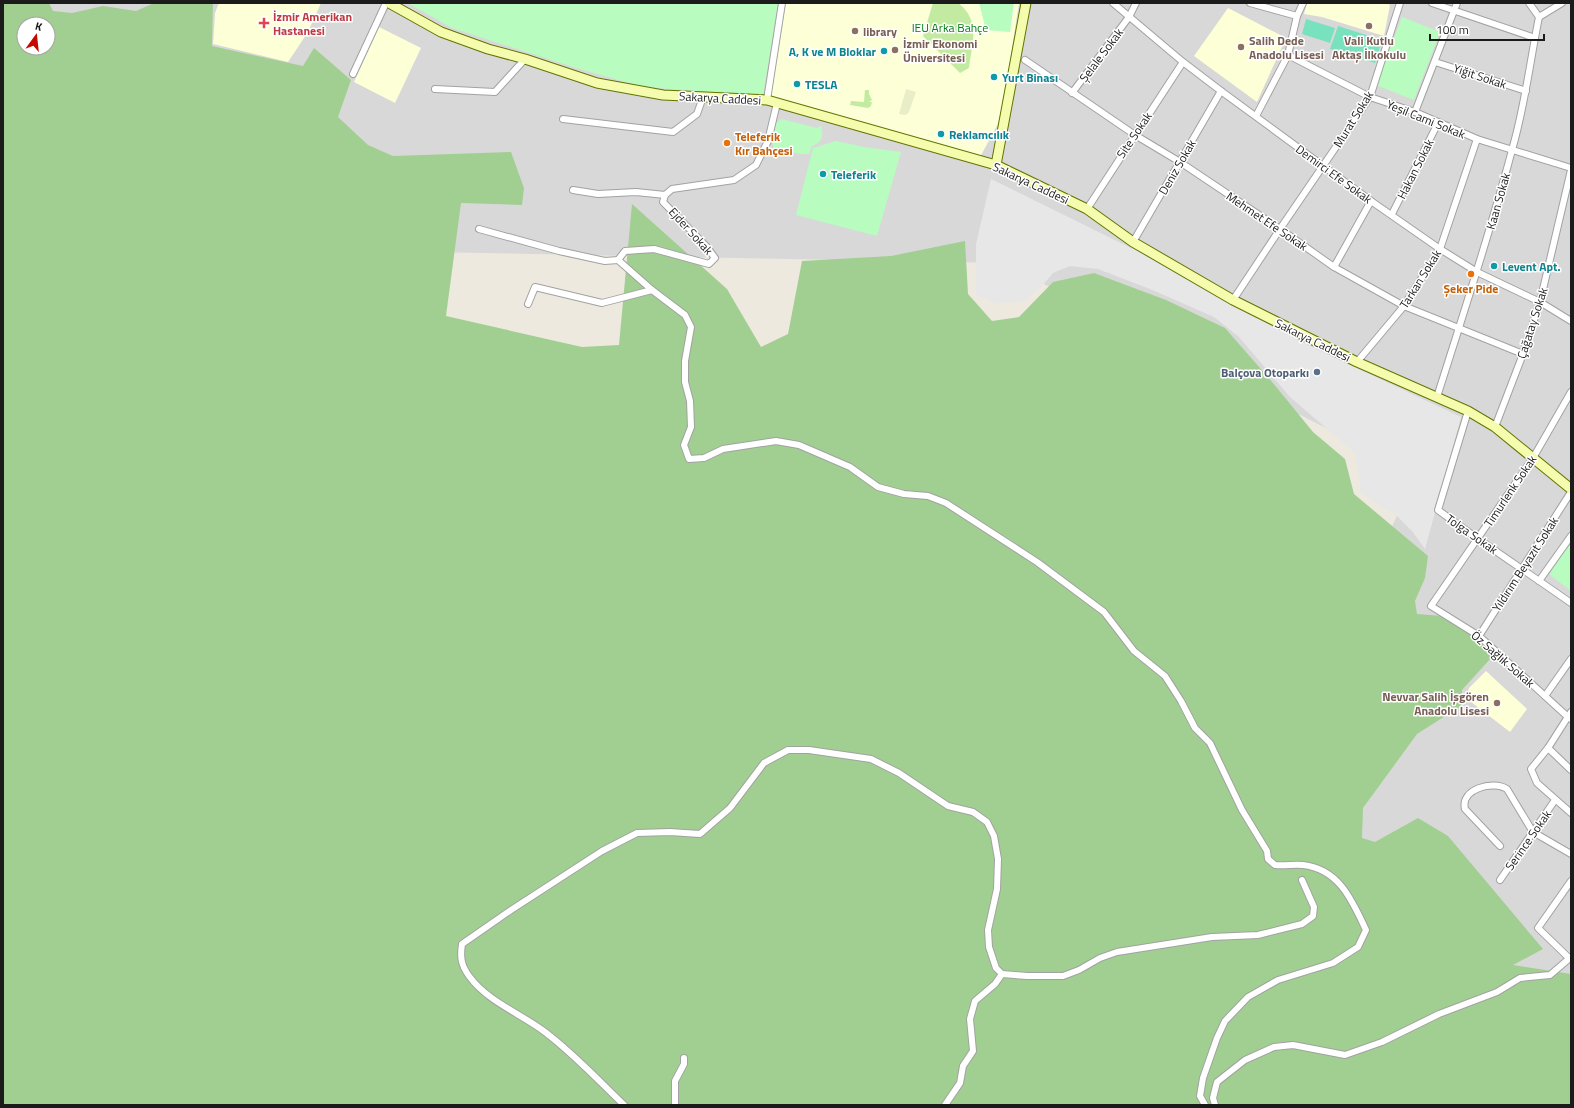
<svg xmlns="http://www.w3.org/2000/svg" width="1574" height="1108" viewBox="0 0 1574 1108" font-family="'Titillium Web',sans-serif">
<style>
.residential{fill:#d9d8d8;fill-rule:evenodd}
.education{fill:#fdffd7}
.farmland{fill:#e9eec9}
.grass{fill:#c2eba1}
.forest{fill:#a1cf91;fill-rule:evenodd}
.park{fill:#b8fcc0}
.pitch{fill:#78e2be}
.parking{fill:#e7e7e7}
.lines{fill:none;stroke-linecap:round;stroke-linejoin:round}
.street-casing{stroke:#a2a2a2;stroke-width:8}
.secondary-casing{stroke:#627400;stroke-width:11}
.street{stroke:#fff;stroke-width:6}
.secondary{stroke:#f5fcae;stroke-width:9}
.health-dot{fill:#e0444e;stroke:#fff;stroke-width:1.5}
.education-dot{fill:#8d6e63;stroke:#fff;stroke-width:1.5}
.culture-dot{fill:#0f9aa8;stroke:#fff;stroke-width:1.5}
.food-dot{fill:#e8710a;stroke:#fff;stroke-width:1.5}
.service-dot{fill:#5c6f8a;stroke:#fff;stroke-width:1.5}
.labels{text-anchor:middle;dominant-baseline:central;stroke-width:3;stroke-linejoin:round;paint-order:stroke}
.health-label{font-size:12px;font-weight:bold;fill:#be3a42;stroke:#fff;text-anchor:start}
.park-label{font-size:12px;fill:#057c15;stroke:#fff}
.education-label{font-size:12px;font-weight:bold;fill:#785e54;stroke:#fff;text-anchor:start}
.culture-label{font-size:12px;font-weight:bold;fill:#0d838f;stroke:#fff;text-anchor:start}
.street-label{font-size:12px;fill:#1b1b1b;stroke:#fff}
.food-label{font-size:12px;font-weight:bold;fill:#c56008;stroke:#fff;text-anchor:start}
.service-label{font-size:12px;font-weight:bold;fill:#4e5e75;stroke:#fff;text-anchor:end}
</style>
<rect width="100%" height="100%" fill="#ede9df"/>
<!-- residential -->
<path class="residential" d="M3,3H1571V1086L1279,774L1416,474L1003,263L372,251L3,119ZM24,24H48V48H24Z"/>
<!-- education -->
<g class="education">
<path d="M219,3H321L308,32L288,62L213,44L215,13Z"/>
<path d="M786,3H1019L1003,106L999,122L979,159L771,97Z"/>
<path d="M1307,3H1386L1390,5L1384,36L1322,17L1304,14Z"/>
<path d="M1228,8L1286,38L1257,102L1194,56Z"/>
<path d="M379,27L421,48L395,103L354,82Z"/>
<path d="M1486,671L1527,709L1510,732L1466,698L1469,688Z"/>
</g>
<!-- farmland -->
<path class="farmland" d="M906,89L916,92L909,112L906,115L899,114Z"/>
<!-- grass -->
<g class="grass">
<path d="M933,3H958C981,20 972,44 969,68L960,73L923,36Z"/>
<path d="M865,90H869V94L872,100L869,102H872L871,106L868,108L850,105L851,101L864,102Z"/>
</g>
<!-- forest -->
<path class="forest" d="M3,3H49L53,11L72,13L103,6L136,11L154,3H213L212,46L303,66L314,48L351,80L338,117L368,145L393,156L511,152L524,188L522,205L461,203L446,316L582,347L619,345L632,204L727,289L761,347L788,334L802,261L891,256L965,241L968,294L992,321L1019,317L1053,282L1094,273L1166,300L1225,328L1273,383L1313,432L1345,459L1354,494L1428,556L1425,578L1415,601L1417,614L1443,616L1495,649L1491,658L1462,690L1461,706L1417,734L1363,808L1362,838L1375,842L1418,818L1448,836L1543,949L1513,965L1571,974V1105H3ZM24,24H48V48H24Z"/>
<!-- park -->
<g class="park">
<path d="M408,3H778L763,96L643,87L573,67L452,28Z"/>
<path d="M979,3H1014L1010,32L986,30Z"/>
<path d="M1402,17L1440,32L1414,100L1376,85Z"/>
<path d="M782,119L817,128L821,125C823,137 824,141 812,146L809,154H800L774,148C770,137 771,125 782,119Z"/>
<path d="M836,141L864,147L901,152L877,236L796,215L813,148Z"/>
<path d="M1571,541V591L1550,575L1553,568Z"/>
</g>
<!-- pitch -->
<g class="pitch">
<path d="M1306,19L1335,28L1330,43L1302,34Z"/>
<path d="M1338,26L1382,40L1375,63L1330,49Z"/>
</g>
<!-- parking -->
<path class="parking" d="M991,179L1141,253L1232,305L1312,347L1461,417L1425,549L1412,531L1395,514L1377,504L1360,492V480L1355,453L1290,397L1239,337L1214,317L1150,289L1098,269L1070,266L1053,273L1041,287L1023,302L997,303L976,295V244Z"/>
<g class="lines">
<!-- street casing -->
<g class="street-casing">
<g id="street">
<path d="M1113,3L1183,62L1221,91L1371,201L1440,249L1477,272L1540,302L1571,321"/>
<path d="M1250,3L1297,16"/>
<path d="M1432,3L1535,38"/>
<path d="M1539,17L1562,3"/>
<path d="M1288,55L1370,97L1415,112L1477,139L1571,168"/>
<path d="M1025,60L1135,135L1180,162L1280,229L1334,267L1404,306L1523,354"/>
<path d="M1435,62L1526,91"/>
<path d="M353,74L386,3"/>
<path d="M435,89L495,92L525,59"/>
<path d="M1072,93L1129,17L1136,3"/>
<path d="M767,100L782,3"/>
<path d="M1415,112L1457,3"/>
<path d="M1256,116L1288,55L1297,16L1303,3"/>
<path d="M563,119L673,132L697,114L703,97"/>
<path d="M573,190L598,194L636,192L665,195"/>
<path d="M1087,209L1183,62"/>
<path d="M1392,214L1438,123"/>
<path d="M479,229L559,251L605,261L618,260L625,251L654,249L709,264L715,258L706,246L663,202L665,195L672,189L734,180L756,165L768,141L777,103"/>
<path d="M1133,242L1221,91"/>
<path d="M618,260L652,290L685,315L691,327L685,361V382L690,401L691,427L684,445L689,459L704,458L723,449L776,441L799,445L850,467L878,487L904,494L928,496L946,503L1037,562L1104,612L1134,651L1165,676L1181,701L1195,728L1210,743L1242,810L1267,851L1268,859L1275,865C1285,866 1294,864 1303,865C1339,869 1352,900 1366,930L1358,947L1333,963L1278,980L1248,997L1225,1021L1217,1038L1203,1078L1200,1096L1205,1105"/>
<path d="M1334,267L1371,201"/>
<path d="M1233,300L1280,229L1370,97L1400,3"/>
<path d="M528,304L535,287L602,303L652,290"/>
<path d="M1357,362L1404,306L1440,249L1477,139"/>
<path d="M1571,392L1533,458L1431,606L1479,636L1568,717L1571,719"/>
<path d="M1437,397C1463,315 1490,233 1512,150C1525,106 1530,61 1539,17L1529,3"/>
<path d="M1468,411L1438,510C1481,542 1527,572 1571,603"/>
<path d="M1495,427L1523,354L1540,302L1571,170"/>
<path d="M1539,581L1571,536"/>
<path d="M1479,636L1571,492"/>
<path d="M1545,696L1571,659"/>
<path d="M1571,712L1548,748L1531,769L1537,783L1571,813"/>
<path d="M1548,748L1571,770"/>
<path d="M1500,846L1465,809C1460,789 1493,780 1507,789L1533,832L1571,854"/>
<path d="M1500,880L1555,800"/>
<path d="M1569,958L1538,928L1571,881"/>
<path d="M1002,974L1027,976H1063L1079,970L1100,958L1117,952L1212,937L1258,935L1302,924L1313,916L1314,907L1302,880"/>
<path d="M624,1105C598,1080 574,1054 545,1032C520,1013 488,1002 469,976C461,965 460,957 462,944L511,910L602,851L637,833L670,832L700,834L730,808L764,763L788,750H809L871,759L899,773L948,806L973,812L987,822L994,836L998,859L997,889L988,930L989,947L996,968L1002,974L995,984L975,1001L970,1019L973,1051L963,1066L960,1083L945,1105"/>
<path d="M675,1105V1081L684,1064V1058"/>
<path d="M1215,1105L1213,1098L1217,1082L1245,1060L1274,1047L1293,1045L1345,1055L1382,1042L1439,1014L1497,992L1520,978L1550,975L1571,957"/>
</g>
</g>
<!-- secondary casing -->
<g class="secondary-casing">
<g id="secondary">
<path d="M389,3L441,32L488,49L525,59L597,83L663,95L767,100L996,165L1087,209L1133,242L1233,300L1357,362L1468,411L1495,427L1571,489"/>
<path d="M996,165L1026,3"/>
</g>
</g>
<!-- street -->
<use href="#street" class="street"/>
<!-- secondary -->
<use href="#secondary" class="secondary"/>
</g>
<!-- markers -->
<path class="health-dot" d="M262 17h4v4h4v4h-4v4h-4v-4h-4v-4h4z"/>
<g class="education-dot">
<circle cx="1369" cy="26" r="4"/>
<circle cx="855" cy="31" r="4"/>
<circle cx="1241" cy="47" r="4"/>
<circle cx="895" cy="50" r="4"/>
<circle cx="1497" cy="703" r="4"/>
</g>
<g class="culture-dot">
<circle cx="884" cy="51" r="4"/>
<circle cx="994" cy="77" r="4"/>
<circle cx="797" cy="84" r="4"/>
<circle cx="941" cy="134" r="4"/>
<circle cx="823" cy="174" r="4"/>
<circle cx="1494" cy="266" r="4"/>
</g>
<g class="food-dot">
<circle cx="727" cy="143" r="4"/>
<circle cx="1471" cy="274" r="4"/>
</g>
<circle class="service-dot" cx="1317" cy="372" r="4"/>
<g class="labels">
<!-- health labels -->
<g class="health-label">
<text x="273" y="16">İzmir Amerikan<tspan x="273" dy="14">Hastanesi</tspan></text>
</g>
<!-- park labels -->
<g class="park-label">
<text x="950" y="27">IEU Arka Bahçe</text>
</g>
<!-- education labels -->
<g class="education-label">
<text x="863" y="31">library</text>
<text x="1249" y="40">Salih Dede<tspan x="1249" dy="14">Anadolu Lisesi</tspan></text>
<text x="1369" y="40" text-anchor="middle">Vali Kutlu<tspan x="1369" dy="14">Aktaş İlkokulu</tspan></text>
<text x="903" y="43">İzmir Ekonomi<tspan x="903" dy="14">Üniversitesi</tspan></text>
<text x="1489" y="696" text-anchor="end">Nevvar Salih İşgören<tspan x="1489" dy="14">Anadolu Lisesi</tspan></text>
</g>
<!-- culture labels -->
<g class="culture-label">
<text x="876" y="51" text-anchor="end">A, K ve M Bloklar</text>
<text x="1002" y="77">Yurt Binası</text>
<text x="805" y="84">TESLA</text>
<text x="949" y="134">Reklamcılık</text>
<text x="831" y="174">Teleferik</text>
<text x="1502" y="266">Levent Apt.</text>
</g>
<!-- street labels -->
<g class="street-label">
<text transform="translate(1101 55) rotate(-53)">Şelale Sokak</text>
<text transform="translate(1480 76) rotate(18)">Yiğit Sokak</text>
<text transform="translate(720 98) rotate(3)">Sakarya Caddesi</text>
<text transform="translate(1353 119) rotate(-58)">Murat Sokak</text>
<text transform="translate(1426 119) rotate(22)">Yeşil Cami Sokak</text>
<text transform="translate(1134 135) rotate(-56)">Site Sokak</text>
<text transform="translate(1177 167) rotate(-60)">Deniz Sokak</text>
<text transform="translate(1415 169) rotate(-63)">Hakan Sokak</text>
<text transform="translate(1334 174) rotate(36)">Demirci Efe Sokak</text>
<text transform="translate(1031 183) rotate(25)">Sakarya Caddesi</text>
<text transform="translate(1498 201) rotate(-74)">Kaan Sokak</text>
<text transform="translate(1267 221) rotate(34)">Mehmet Efe Sokak</text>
<text transform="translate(691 231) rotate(48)">Ejder Sokak</text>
<text transform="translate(1420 279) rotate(-58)">Tarkan Sokak</text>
<text transform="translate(1532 323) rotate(-72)">Çağatay Sokak</text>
<text transform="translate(1313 340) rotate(26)">Sakarya Caddesi</text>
<text transform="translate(1510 491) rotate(-56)">Timurlenk Sokak</text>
<text transform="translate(1472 534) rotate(35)">Tolga Sokak</text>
<text transform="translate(1525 564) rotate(-57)">Yıldırım Beyazıt Sokak</text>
<text transform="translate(1503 659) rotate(41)">Öz Sağlık Sokak</text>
<text transform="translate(1528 840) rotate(-55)">Serince Sokak</text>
</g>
<!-- food labels -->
<g class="food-label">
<text x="735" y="136">Teleferik<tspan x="735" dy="14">Kır Bahçesi</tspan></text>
<text x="1471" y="288" text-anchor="middle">Şeker Pide</text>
</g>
<!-- service labels -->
<g class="service-label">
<text x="1309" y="372">Balçova Otoparkı</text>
</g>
</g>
<!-- border -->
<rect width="1574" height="1108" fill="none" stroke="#1b1b1b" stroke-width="8"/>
<!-- north arrow -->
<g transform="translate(36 36) rotate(15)"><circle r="19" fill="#ffffff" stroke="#a4a4a4"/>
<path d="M0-3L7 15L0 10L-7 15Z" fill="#c60900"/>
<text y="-6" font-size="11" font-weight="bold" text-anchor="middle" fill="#1b1b1b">K</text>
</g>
<!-- scale -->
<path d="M1430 34v6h114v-6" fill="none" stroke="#1b1b1b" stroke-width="2"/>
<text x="1436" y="34" font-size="12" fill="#1b1b1b" stroke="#ffffff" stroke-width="3" paint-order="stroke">100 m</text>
</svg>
